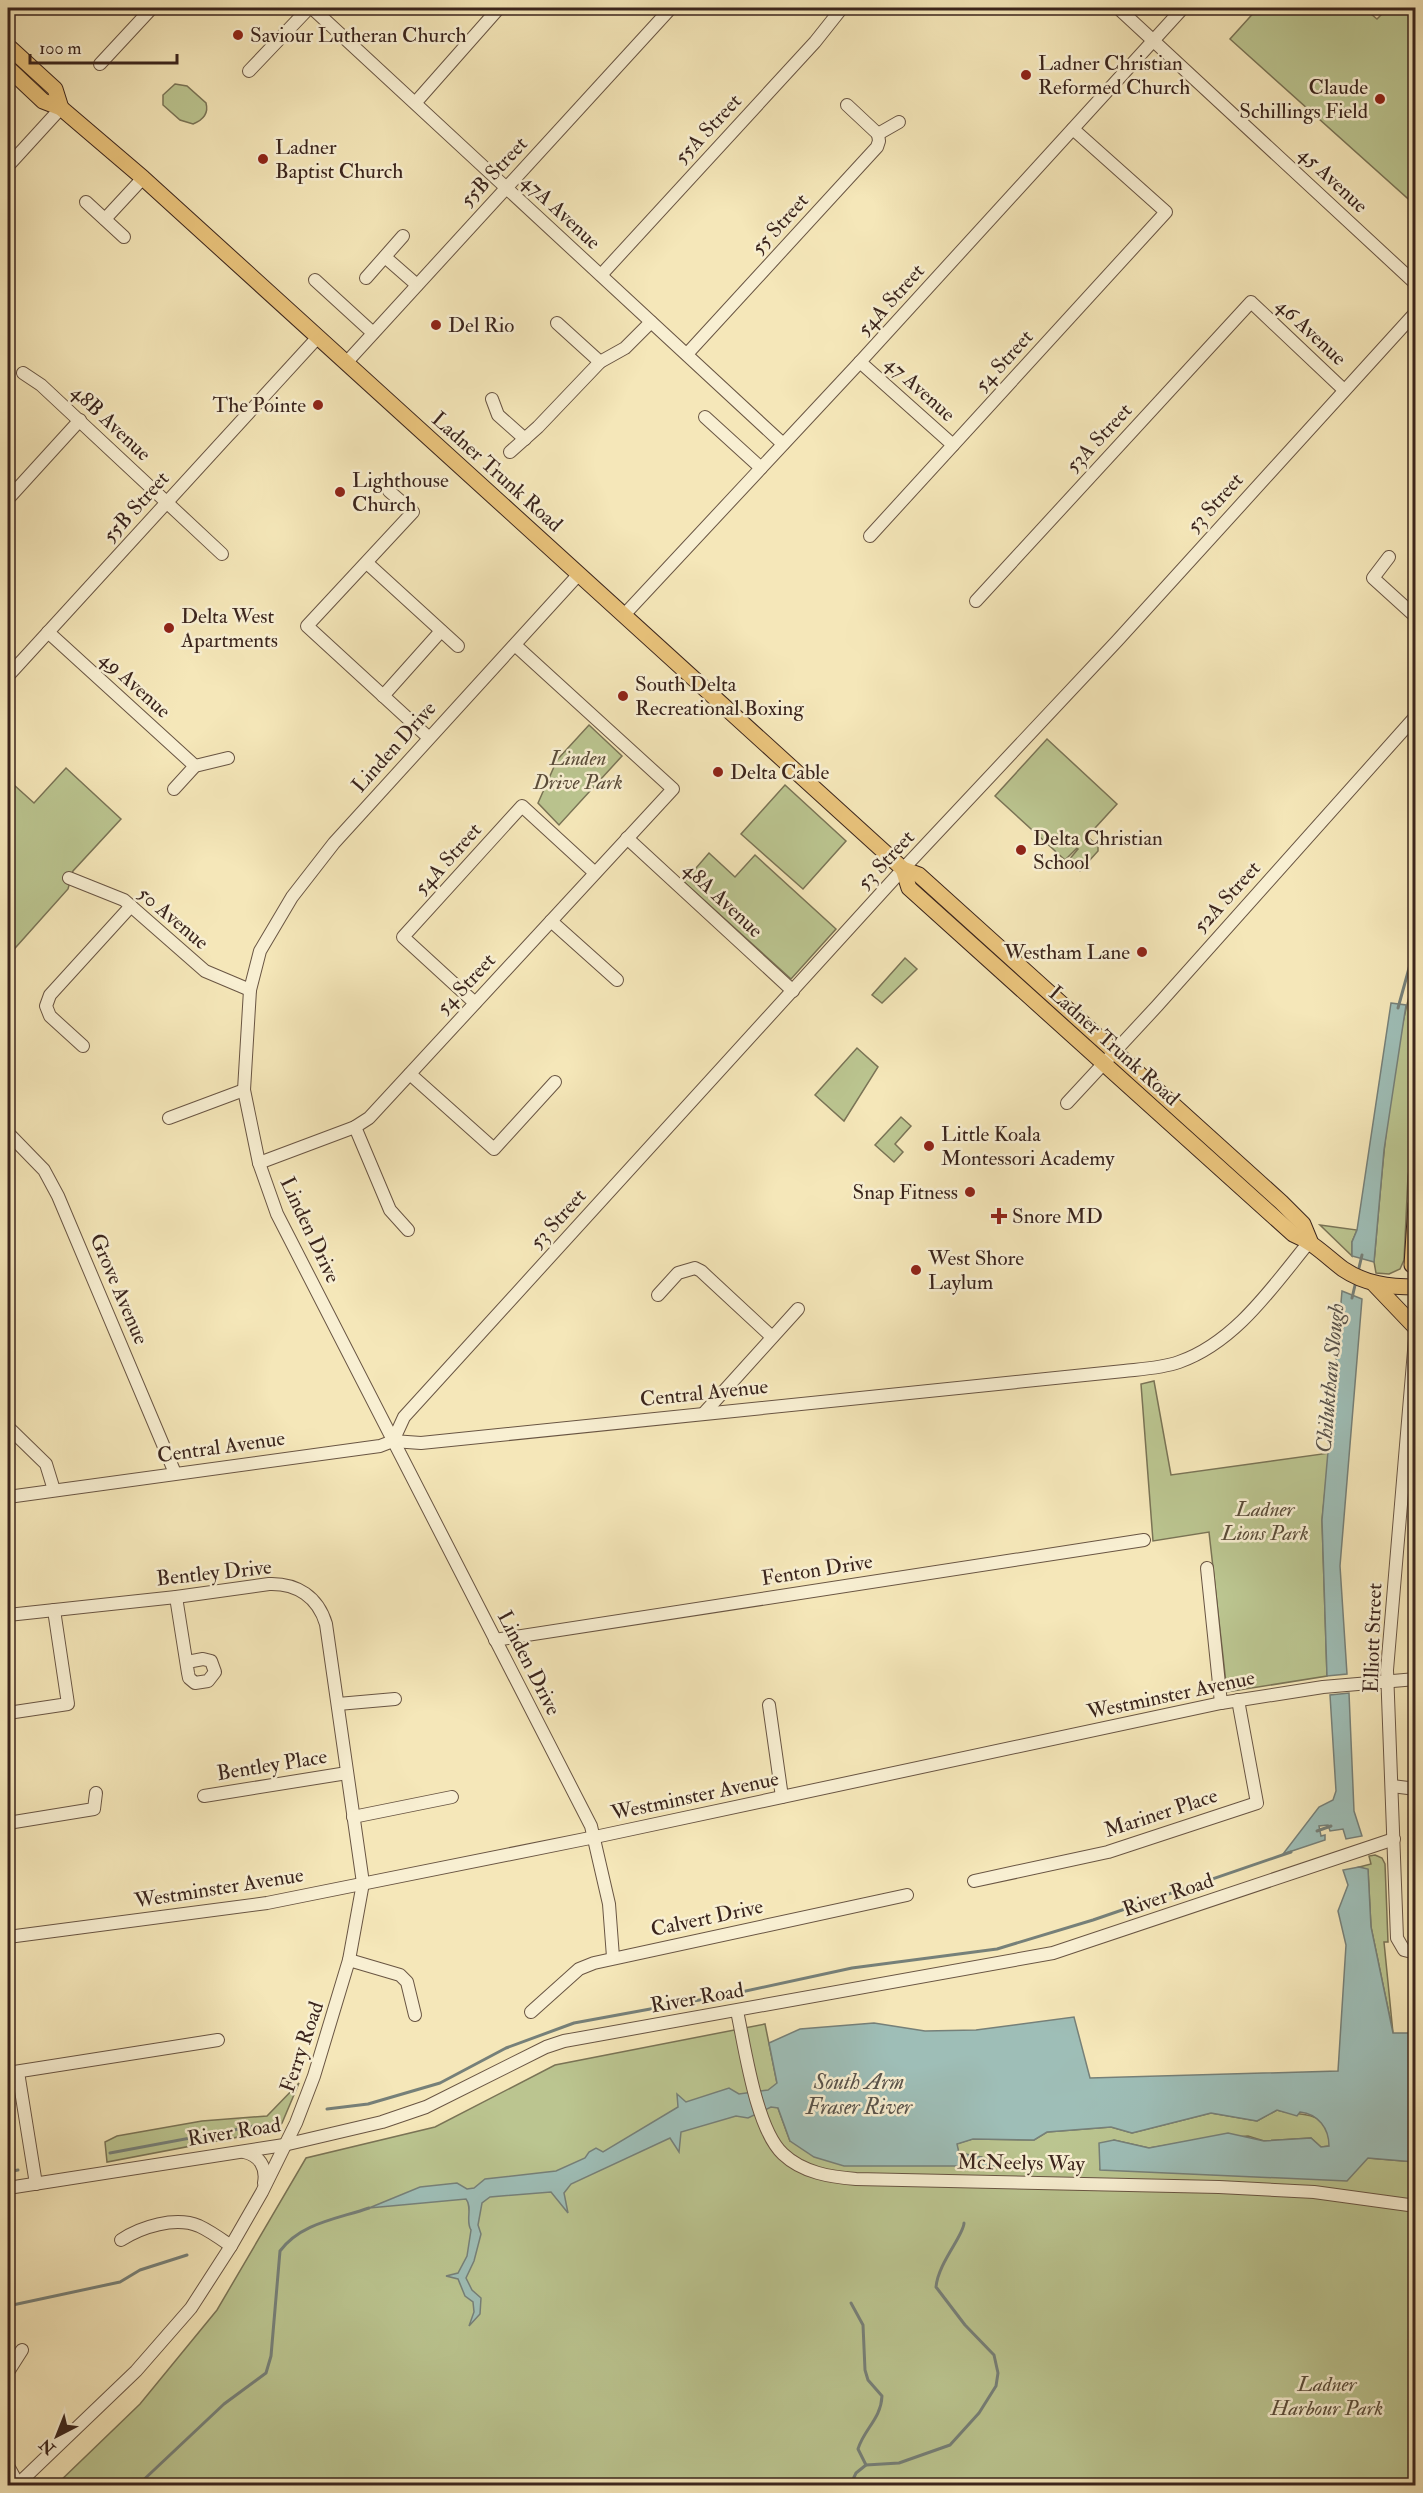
<svg xmlns="http://www.w3.org/2000/svg" width="1423" height="2493" viewBox="0 0 1423 2493" font-family="'IM FELL Double Pica',serif">
<style>
.green{fill:#bbc590;stroke:#7a7456;stroke-width:1.5}
.water{fill:#9ebeb7;stroke:#768079;stroke-width:1.5}
.lines{fill:none;stroke-linecap:round;stroke-linejoin:round}
.stream{stroke:#768079;stroke-width:3}
.minor-casing{stroke:#695543;stroke-width:14}
.major-casing{stroke:#3a241c;stroke-width:17}
.minor{stroke:#f8efd2;stroke-width:12}
.major{stroke:#eac47c;stroke-width:15}
.poi-dot{fill:#8f2418;stroke:#f8efd2;stroke-width:2}
.labels{text-anchor:middle;dominant-baseline:central;stroke-width:5;stroke-linejoin:round;paint-order:stroke}
.poi-label{font-size:21px;fill:#3a241c;stroke:#f8efd2;text-anchor:start}
.street-label{font-size:21px;fill:#3a241c;stroke:#f8efd2}
.park-label{font-size:21px;font-style:italic;fill:#5a4c39;stroke:#f8efd2}
.water-label{font-size:22px;font-style:italic;fill:#58524a;stroke:#f8efd2}
</style>
<rect width="100%" height="100%" fill="#f5e7b9"/>
<filter id="stains"><feTurbulence type="fractalNoise" baseFrequency=".00333" numOctaves="4"/><feColorMatrix values="0 0 0 0 .2 0 0 0 0 .09 0 0 0 0 .02 0 0 0 .5 -.17"/></filter>
<radialGradient id="worn" r=".72"><stop offset=".6" stop-color="#630" stop-opacity="0"/><stop offset="1" stop-color="#630" stop-opacity=".3"/></radialGradient>
<!-- green -->
<g class="green">
<path d="M1258,8H1364L1377,19L1388,8H1415V205L1230,39Z"/>
<path d="M175,84L187,86L206,103C209,114 203,120 193,124L180,120L163,105V95Z"/>
<path d="M589,725L622,756L559,825L538,803L557,760Z"/>
<path d="M1047,739L1117,804L1085,839L1089,838L1098,846V851L1080,871L1068,861L1078,849L1077,848L1065,860L995,796Z"/>
<path d="M66,768L121,819L73,871L68,889L8,956V791L13,784L34,803Z"/>
<path d="M785,785L846,841L803,889L741,834Z"/>
<path d="M709,853L735,877L755,855L836,929L791,979L684,882Z"/>
<path d="M905,958L917,969L882,1003L872,995Z"/>
<path d="M1415,974L1416,1133L1408,1176L1404,1260L1400,1269L1389,1274L1376,1273L1374,1262C1383,1166 1388,1067 1415,974Z"/>
<path d="M857,1048L878,1067L844,1121L815,1095Z"/>
<path d="M901,1117L911,1126L895,1144L903,1152L894,1162L875,1145Z"/>
<path d="M1320,1225L1357,1230L1352,1242V1256Z"/>
<path d="M1154,1381L1171,1475L1329,1453L1322,1520L1327,1676L1227,1692L1209,1532L1153,1541L1141,1384Z"/>
<path d="M1375,1855L1382,1858L1385,1864L1388,1942H1384L1393,2033L1371,1927L1368,1870L1359,1867L1371,1864L1369,1856Z"/>
<path d="M765,2024L777,2083L778,2108L790,2141L1003,2166L981,2157L959,2153L956,2144L972,2139L1034,2140L1047,2132L1111,2127L1132,2133L1211,2113L1257,2121L1277,2110C1301,2118 1328,2106 1330,2146L1321,2147L1311,2138L1264,2141L1248,2136L1199,2140L1149,2148L1114,2140L1100,2169L1368,2158L1415,2162V2485L55,2486L140,2404L217,2310L306,2158L435,2127L555,2065Z"/>
<path d="M299,2083L282,2123L275,2130L107,2162L105,2142L117,2136L202,2121L267,2116Z"/>
</g>
<!-- water -->
<g class="water">
<path d="M1391,1003L1406,1005L1384,1150L1374,1262L1352,1256V1242L1357,1230Z"/>
<path d="M1342,1291L1362,1299L1340,1566L1347,1674L1327,1676L1322,1520Z"/>
<path d="M1349,1693L1354,1811L1362,1836L1346,1839L1343,1829L1330,1831L1328,1825L1319,1826L1321,1836L1325,1835V1840L1283,1854L1319,1807L1333,1800L1336,1791L1330,1695Z"/>
<path d="M1359,1867L1368,1869L1371,1927L1393,2033H1415V2162L1368,2158L1347,2181L1100,2170L1099,2143L1114,2140L1149,2148L1228,2133L1264,2141L1311,2138L1321,2147L1329,2146C1329,2128 1318,2114 1300,2112L1297,2116L1277,2110L1257,2121L1211,2113L1132,2133L1111,2127L1047,2132L1034,2140L973,2139L957,2144L959,2153L981,2157L1005,2166H844L814,2157L790,2141L778,2108L771,2107L748,2118L736,2116L681,2132L679,2152L670,2138L571,2184L564,2193L568,2213L551,2192L490,2197L482,2203L478,2225L481,2234L474,2261L466,2278L472,2290L481,2298L480,2314L469,2326L474,2312L473,2302L465,2296L458,2279L446,2276L458,2273L467,2256L471,2230C465,2221 473,2208 466,2199L369,2208L420,2187L457,2183L467,2189L474,2188L485,2179L556,2171L585,2158L589,2152L596,2148L603,2152L678,2107L677,2094L686,2102L729,2088L739,2094L768,2090L777,2083L769,2043L800,2029L874,2023L925,2031L976,2030L1074,2017L1090,2078L1338,2071L1346,1945L1338,1911L1348,1885L1343,1870Z"/>
</g>
<g class="lines">
<!-- stream -->
<g class="stream">
<path d="M1398,1008L1416,943"/>
<path d="M1358,1272L1362,1255"/>
<path d="M1352,1298L1356,1281"/>
<path d="M1317,1831L1331,1826"/>
<path d="M327,2109L368,2104L440,2083L506,2048L574,2023L732,1994L852,1968L997,1949L1093,1920L1291,1852"/>
<path d="M110,2153L260,2125"/>
<path d="M8,2172L18,2170"/>
<path d="M851,2303L863,2325L865,2370L868,2380L882,2396C881,2419 864,2429 858,2449L866,2465"/>
<path d="M8,2306L120,2282L140,2270L187,2255"/>
<path d="M137,2486L224,2404L266,2373L271,2356L280,2251C301,2223 337,2219 369,2208"/>
<path d="M850,2486L856,2473L866,2465L899,2463L950,2445L979,2413L996,2386L998,2373L994,2355L965,2325L936,2287C938,2263 964,2235 964,2223"/>
</g>
<!-- minor casing -->
<g class="minor-casing">
<g id="minor">
<path d="M312,8L783,444"/>
<path d="M1118,8L1416,284"/>
<path d="M100,64L152,8"/>
<path d="M249,71L309,8"/>
<path d="M416,102L499,8"/>
<path d="M847,105L878,134"/>
<path d="M878,134L899,122"/>
<path d="M8,166L61,108"/>
<path d="M86,202L124,237"/>
<path d="M105,219L143,178"/>
<path d="M385,257L417,285"/>
<path d="M601,275L815,42L842,8"/>
<path d="M366,278L403,236"/>
<path d="M315,280L373,333"/>
<path d="M557,323L600,362"/>
<path d="M687,354L877,147L879,141L878,134"/>
<path d="M860,362L953,445"/>
<path d="M346,363L671,8"/>
<path d="M23,373L41,385L222,554"/>
<path d="M492,399L498,415L525,439"/>
<path d="M705,417L761,468"/>
<path d="M510,452L538,427L600,362L625,348L651,322"/>
<path d="M389,491L413,512L307,626L428,737"/>
<path d="M8,499L80,420"/>
<path d="M870,536L1166,212L1073,129"/>
<path d="M1389,557L1373,578L1416,617"/>
<path d="M367,563L458,646"/>
<path d="M579,574L334,843L292,897L260,951L250,990L244,1090L259,1163L277,1214L591,1826L609,1904L613,1957"/>
<path d="M976,601L1251,302L1344,390"/>
<path d="M624,615L860,362L1183,8"/>
<path d="M48,632L195,766"/>
<path d="M8,676L318,337"/>
<path d="M383,696L441,631"/>
<path d="M174,789L195,766L228,758"/>
<path d="M627,838L793,991"/>
<path d="M69,878L124,900L205,971L250,990"/>
<path d="M551,921L617,980"/>
<path d="M475,1003L403,937L522,806L595,873"/>
<path d="M83,1046L50,1016L46,1006L50,995L131,906"/>
<path d="M410,1074L494,1149L555,1082"/>
<path d="M1067,1103L1157,1006L1416,716"/>
<path d="M169,1118L244,1090"/>
<path d="M355,1127L390,1210L408,1230"/>
<path d="M8,1133L44,1170L58,1196L175,1473"/>
<path d="M259,1163L355,1127L369,1118L673,789L515,645"/>
<path d="M658,1295L678,1273L695,1268L701,1271L772,1337"/>
<path d="M1416,1327L1387,1670L1397,1938L1404,1950L1416,1953"/>
<path d="M705,1412L798,1309"/>
<path d="M8,1427L46,1464L54,1490"/>
<path d="M393,1441L404,1417L903,869L1117,641L1416,312"/>
<path d="M8,1497L380,1446L393,1441L421,1443L1124,1371C1142,1369 1162,1368 1179,1362C1236,1342 1273,1286 1310,1241"/>
<path d="M1207,1568L1221,1703"/>
<path d="M176,1597L188,1673L189,1678L195,1683L208,1681L215,1672L211,1661L203,1659L187,1662"/>
<path d="M8,1615L176,1597L269,1584C297,1583 318,1597 326,1624L363,1883L349,1960L314,2076L296,2123L262,2192L231,2246L191,2308L136,2371L16,2486"/>
<path d="M495,1640L1144,1540"/>
<path d="M338,1704L395,1699"/>
<path d="M769,1705L782,1797"/>
<path d="M8,1713L68,1704L54,1610"/>
<path d="M1392,1786L1416,1789"/>
<path d="M204,1796L347,1773"/>
<path d="M353,1817L452,1797"/>
<path d="M8,1823L94,1809L96,1793"/>
<path d="M974,1881L1108,1852L1257,1803L1238,1700"/>
<path d="M8,1937L267,1903L595,1837L1221,1703L1323,1687L1416,1679"/>
<path d="M349,1960L400,1975L407,1982L415,2015"/>
<path d="M737,2011C745,2048 756,2129 783,2154C803,2173 831,2177 856,2179L1219,2187L1314,2192L1416,2206"/>
<path d="M531,2012L579,1969L594,1963L907,1895"/>
<path d="M18,2072L36,2184"/>
<path d="M8,2073L218,2040"/>
<path d="M244,2152C259,2155 267,2167 264,2183"/>
<path d="M8,2188L284,2145L382,2122L426,2107L546,2047L564,2041L1053,1953L1394,1839"/>
<path d="M121,2240C141,2227 175,2216 199,2226C210,2231 221,2239 231,2246"/>
<path d="M8,2372L22,2350"/>
<path d="M8,2466L18,2484"/>
</g>
</g>
<!-- major casing -->
<g class="major-casing">
<g id="major">
<path d="M8,46L55,89L61,108"/>
<path d="M8,68L43,101L61,108L143,178L891,858L903,869L919,875L1281,1202L1303,1224L1310,1241"/>
<path d="M903,869L909,888L1293,1234C1313,1242 1326,1256 1343,1269C1365,1284 1389,1287 1416,1287"/>
<path d="M1416,1204L1412,1265L1416,1268"/>
<path d="M1374,1284L1415,1327"/>
</g>
</g>
<!-- minor -->
<use href="#minor" class="minor"/>
<!-- major -->
<use href="#major" class="major"/>
</g>
<!-- markers -->
<g class="poi-dot">
<circle cx="238" cy="35" r="6"/>
<circle cx="1026" cy="75" r="6"/>
<circle cx="1380" cy="99" r="6"/>
<circle cx="263" cy="159" r="6"/>
<circle cx="436" cy="325" r="6"/>
<circle cx="318" cy="405" r="6"/>
<circle cx="340" cy="492" r="6"/>
<circle cx="169" cy="628" r="6"/>
<circle cx="623" cy="696" r="6"/>
<circle cx="718" cy="772" r="6"/>
<circle cx="1021" cy="850" r="6"/>
<circle cx="1142" cy="952" r="6"/>
<circle cx="929" cy="1146" r="6"/>
<circle cx="970" cy="1192" r="6"/>
<path d="M996 1207h6v6h6v6h-6v6h-6v-6h-6v-6h6z"/>
<circle cx="916" cy="1270" r="6"/>
</g>
<g class="labels">
<!-- poi labels -->
<g class="poi-label">
<text x="250" y="35">Saviour Lutheran Church</text>
<text x="1038" y="63">Ladner Christian<tspan x="1038" dy="24">Reformed Church</tspan></text>
<text x="1368" y="87" text-anchor="end">Claude<tspan x="1368" dy="24">Schillings Field</tspan></text>
<text x="275" y="147">Ladner<tspan x="275" dy="24">Baptist Church</tspan></text>
<text x="448" y="325">Del Rio</text>
<text x="306" y="405" text-anchor="end">The Pointe</text>
<text x="352" y="480">Lighthouse<tspan x="352" dy="24">Church</tspan></text>
<text x="181" y="616">Delta West<tspan x="181" dy="24">Apartments</tspan></text>
<text x="635" y="684">South Delta<tspan x="635" dy="24">Recreational Boxing</tspan></text>
<text x="730" y="772">Delta Cable</text>
<text x="1033" y="838">Delta Christian<tspan x="1033" dy="24">School</tspan></text>
<text x="1130" y="952" text-anchor="end">Westham Lane</text>
<text x="941" y="1134">Little Koala<tspan x="941" dy="24">Montessori Academy</tspan></text>
<text x="958" y="1192" text-anchor="end">Snap Fitness</text>
<text x="1012" y="1216">Snore MD</text>
<text x="928" y="1258">West Shore<tspan x="928" dy="24">Laylum</tspan></text>
</g>
<!-- street labels -->
<g class="street-label">
<text transform="translate(708 129) rotate(-47)">55A Street</text>
<text transform="translate(494 172) rotate(-47)">55B Street</text>
<text transform="translate(1333 180) rotate(43)">45 Avenue</text>
<text transform="translate(561 212) rotate(43)">47A Avenue</text>
<text transform="translate(780 224) rotate(-48)">55 Street</text>
<text transform="translate(891 300) rotate(-48)">54A Street</text>
<text transform="translate(1311 332) rotate(43)">46 Avenue</text>
<text transform="translate(1004 361) rotate(-48)">54 Street</text>
<text transform="translate(920 389) rotate(42)">47 Avenue</text>
<text transform="translate(111 423) rotate(43)">48B Avenue</text>
<text transform="translate(1099 438) rotate(-47)">53A Street</text>
<text transform="translate(497 472) rotate(42)">Ladner Trunk Road</text>
<text transform="translate(1215 503) rotate(-48)">53 Street</text>
<text transform="translate(136 507) rotate(-48)">55B Street</text>
<text transform="translate(135 685) rotate(42)">49 Avenue</text>
<text transform="translate(394 747) rotate(-48)">Linden Drive</text>
<text transform="translate(448 859) rotate(-48)">54A Street</text>
<text transform="translate(886 860) rotate(-47)">53 Street</text>
<text transform="translate(1227 897) rotate(-48)">52A Street</text>
<text transform="translate(723 900) rotate(43)">48A Avenue</text>
<text transform="translate(173 918) rotate(40)">50 Avenue</text>
<text transform="translate(466 984) rotate(-47)">54 Street</text>
<text transform="translate(1114 1046) rotate(42)">Ladner Trunk Road</text>
<text transform="translate(558 1219) rotate(-48)">53 Street</text>
<text transform="translate(310 1230) rotate(65)">Linden Drive</text>
<text transform="translate(119 1289) rotate(67)">Grove Avenue</text>
<text transform="translate(704 1393) rotate(-6)">Central Avenue</text>
<text transform="translate(221 1447) rotate(-8)">Central Avenue</text>
<text transform="translate(817 1570) rotate(-9)">Fenton Drive</text>
<text transform="translate(214 1573) rotate(-6)">Bentley Drive</text>
<text transform="translate(1373 1638) rotate(-88)">Elliott Street</text>
<text transform="translate(529 1663) rotate(63)">Linden Drive</text>
<text transform="translate(1171 1695) rotate(-12)">Westminster Avenue</text>
<text transform="translate(272 1765) rotate(-9)">Bentley Place</text>
<text transform="translate(695 1796) rotate(-12)">Westminster Avenue</text>
<text transform="translate(1161 1813) rotate(-18)">Mariner Place</text>
<text transform="translate(219 1888) rotate(-9)">Westminster Avenue</text>
<text transform="translate(1168 1895) rotate(-19)">River Road</text>
<text transform="translate(707 1918) rotate(-12)">Calvert Drive</text>
<text transform="translate(697 1998) rotate(-10)">River Road</text>
<text transform="translate(302 2047) rotate(-71)">Ferry Road</text>
<text transform="translate(234 2132) rotate(-9)">River Road</text>
<text transform="translate(1021 2163) rotate(1)">McNeelys Way</text>
</g>
<!-- park labels -->
<g class="park-label">
<text x="578" y="758">Linden<tspan x="578" dy="24">Drive Park</tspan></text>
<text x="1265" y="1509">Ladner<tspan x="1265" dy="24">Lions Park</tspan></text>
<text x="1327" y="2384">Ladner<tspan x="1327" dy="24">Harbour Park</tspan></text>
</g>
<!-- water labels -->
<g class="water-label">
<text transform="translate(1330 1378) rotate(-85)">Chilukthan Slough</text>
<text x="859" y="2082">South Arm<tspan x="859" dy="25">Fraser River</tspan></text>
</g>
</g>
<!-- margin -->
<rect width="1423" height="2493" fill="none" stroke="#f5e7b9" stroke-width="30"/>
<rect x="9" y="9" width="1405" height="2475" fill="none" stroke="#3a241c" stroke-width="3"/>
<rect x="15" y="15" width="1393" height="2463" fill="none" stroke="#3a241c" stroke-width="1.5"/>
<!-- north arrow -->
<g transform="translate(57 2436) rotate(222)" stroke="#f8efd2" stroke-width="4.5" paint-order="stroke">
<path d="M0-4.5L10 22L0 15L-10 22Z" fill="#3a241c"/>
<text y="-9" font-size="16" font-weight="bold" text-anchor="middle" fill="#3a241c">N</text>
</g>
<!-- scale -->
<path d="M30 54v9h147v-9" fill="none" stroke="#3a241c" stroke-width="3"/>
<text x="39" y="54" font-size="18" fill="#3a241c" stroke="#f8efd2" stroke-width="4.5" paint-order="stroke">100 m</text>
<rect width="100%" height="100%" filter="url(#stains)"/>
<rect width="100%" height="100%" fill="url(#worn)"/>
</svg>
